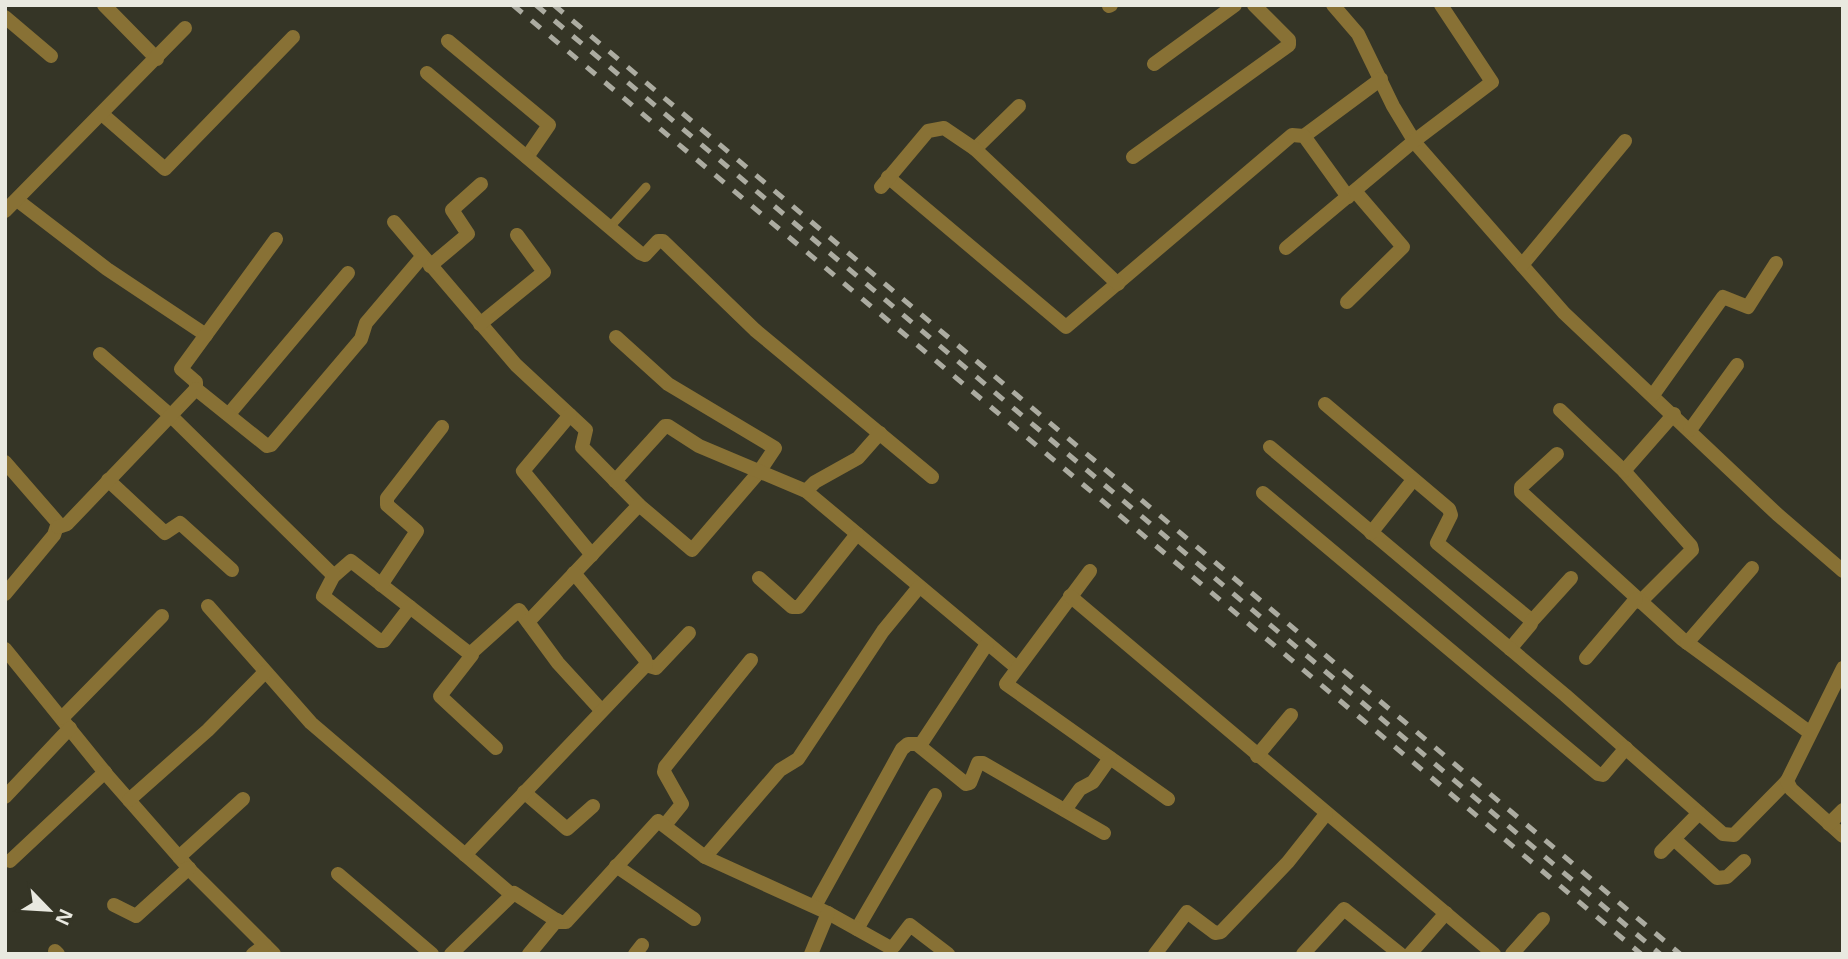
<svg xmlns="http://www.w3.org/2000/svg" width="1848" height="959" viewBox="0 0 1848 959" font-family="'Noto Sans',sans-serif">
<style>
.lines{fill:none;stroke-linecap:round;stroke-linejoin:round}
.service{stroke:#887135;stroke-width:9}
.minor{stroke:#887135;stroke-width:14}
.rail{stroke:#acaca1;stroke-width:5;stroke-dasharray:12 12;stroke-linecap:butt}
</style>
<rect width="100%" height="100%" fill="#353526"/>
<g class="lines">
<!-- service -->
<path class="service" d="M610,227L646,187"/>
<!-- minor -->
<g class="minor">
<path d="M104,5L157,59"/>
<path d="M1333,5L1358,34L1393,106L1416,144L1564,313L1777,514L1843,571"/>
<path d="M1109,6L1111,5"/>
<path d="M5,17L51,56"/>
<path d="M448,41L549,125L527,157"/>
<path d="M1154,64L1235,5"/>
<path d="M427,73L640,253L645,255L658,241H663L755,330L932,477"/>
<path d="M102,114L165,169L293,37"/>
<path d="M1304,136L1381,79"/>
<path d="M975,149L1019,106"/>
<path d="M1133,157L1289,45V40L1254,5"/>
<path d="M888,177L1066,327L1292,135L1304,136L1348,197"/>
<path d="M881,187L928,131L944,128L975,149L1118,284"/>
<path d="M17,200L107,269L206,335"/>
<path d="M5,211L185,28"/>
<path d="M394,222L516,365L586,430L582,447L639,505L692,550L759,472L775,448L668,384L616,337"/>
<path d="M1286,248L1414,141L1492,82L1441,5"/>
<path d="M1522,265L1625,141"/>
<path d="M430,266L468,234L452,210L481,184"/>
<path d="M1347,302L1403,247L1355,191"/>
<path d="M480,324L544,272L517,235"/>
<path d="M100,354L170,415L332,574L335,575L351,561L470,654L519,610L558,663L601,710"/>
<path d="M196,389V382L181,369L276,239"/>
<path d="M1653,395L1723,297L1748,307L1776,263"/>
<path d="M1325,404L1449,509L1451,515L1437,543L1531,620V624L1510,649"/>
<path d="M1560,410L1624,471L1691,546L1692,550L1640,602"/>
<path d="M229,414L348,273"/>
<path d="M570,415L523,471L592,555"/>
<path d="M1690,430L1737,365"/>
<path d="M1270,447L1565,695L1723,834L1734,835L1787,781"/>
<path d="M1557,454L1521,487V492L1682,639L1809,732"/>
<path d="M5,462L58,523L54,535L5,594"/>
<path d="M1624,471L1674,414"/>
<path d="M108,480L165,533L180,523L232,570"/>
<path d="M615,481L665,426H668L699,446L806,491L1017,668"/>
<path d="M806,491L815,482L858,458L880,433"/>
<path d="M1263,493L1598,774L1603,775L1626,748"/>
<path d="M58,527L67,524L196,389L267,446L271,445L361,339L366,323L422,257"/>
<path d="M1371,533L1413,480"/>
<path d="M1090,571L1006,684L1168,799"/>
<path d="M334,575L323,596L380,641H384L410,607"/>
<path d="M759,578L792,607H799L857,534"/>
<path d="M381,585L417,531L387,505V498L442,427"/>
<path d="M1070,596L1494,954"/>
<path d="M208,606L311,723L512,895"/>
<path d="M528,622L639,505"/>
<path d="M1531,622L1571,578"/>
<path d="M1687,643L1752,568"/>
<path d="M5,649L107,775L193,873L274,954"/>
<path d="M472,655L440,696L496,748"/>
<path d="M1586,658L1636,599"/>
<path d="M646,665L656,668L689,633"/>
<path d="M1843,668L1787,781L1791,789L1843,836"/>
<path d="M62,718L162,616"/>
<path d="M918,745L966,784L970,783L978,763H983L1104,833"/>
<path d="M1257,756L1291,715"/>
<path d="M524,792L567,829L593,806"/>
<path d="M5,797L70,728"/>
<path d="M129,800L208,730L265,672"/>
<path d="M1065,810L1080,789L1093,782L1110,758"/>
<path d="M1829,824L1843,810"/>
<path d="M665,825L682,804L664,772L665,767L751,660"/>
<path d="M1674,839L1717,878L1727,877L1744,861"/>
<path d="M1661,852L1699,813"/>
<path d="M465,855L646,665L645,659L574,573"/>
<path d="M179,857L243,799"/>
<path d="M705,857L780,770L798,759L883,631L919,587"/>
<path d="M10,861L105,772"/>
<path d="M616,866L694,919"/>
<path d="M338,874L432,954"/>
<path d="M114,905L136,916L189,868"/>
<path d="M815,906L902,749L908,744H921L987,644"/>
<path d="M857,929L935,795"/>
<path d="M55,951L58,954"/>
<path d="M253,954L265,945"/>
<path d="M451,954L514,893L559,922H566L658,821L705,857L828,913L889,947L894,946L910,925L948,954"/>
<path d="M529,954L557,920"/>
<path d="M635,954L642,945"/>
<path d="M811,954L828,913"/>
<path d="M1155,954L1187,912L1215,933L1221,932L1288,862L1326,814"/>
<path d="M1303,954L1344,909L1400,954"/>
<path d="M1410,954L1446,913"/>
<path d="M1512,954L1543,919"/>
</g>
<!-- rail -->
<g class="rail">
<path d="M513,5L1641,954"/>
<path d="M536,5L1660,954"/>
<path d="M554,5L1680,954"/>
</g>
</g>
<!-- border -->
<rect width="1848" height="959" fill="none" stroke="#e9e9e0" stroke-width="14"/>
<!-- north arrow -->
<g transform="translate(49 910) rotate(115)" stroke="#353526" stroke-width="5" paint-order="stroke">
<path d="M0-5L12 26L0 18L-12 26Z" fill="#e9e9e0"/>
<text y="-10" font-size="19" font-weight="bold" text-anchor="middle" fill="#e9e9e0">N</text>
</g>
</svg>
